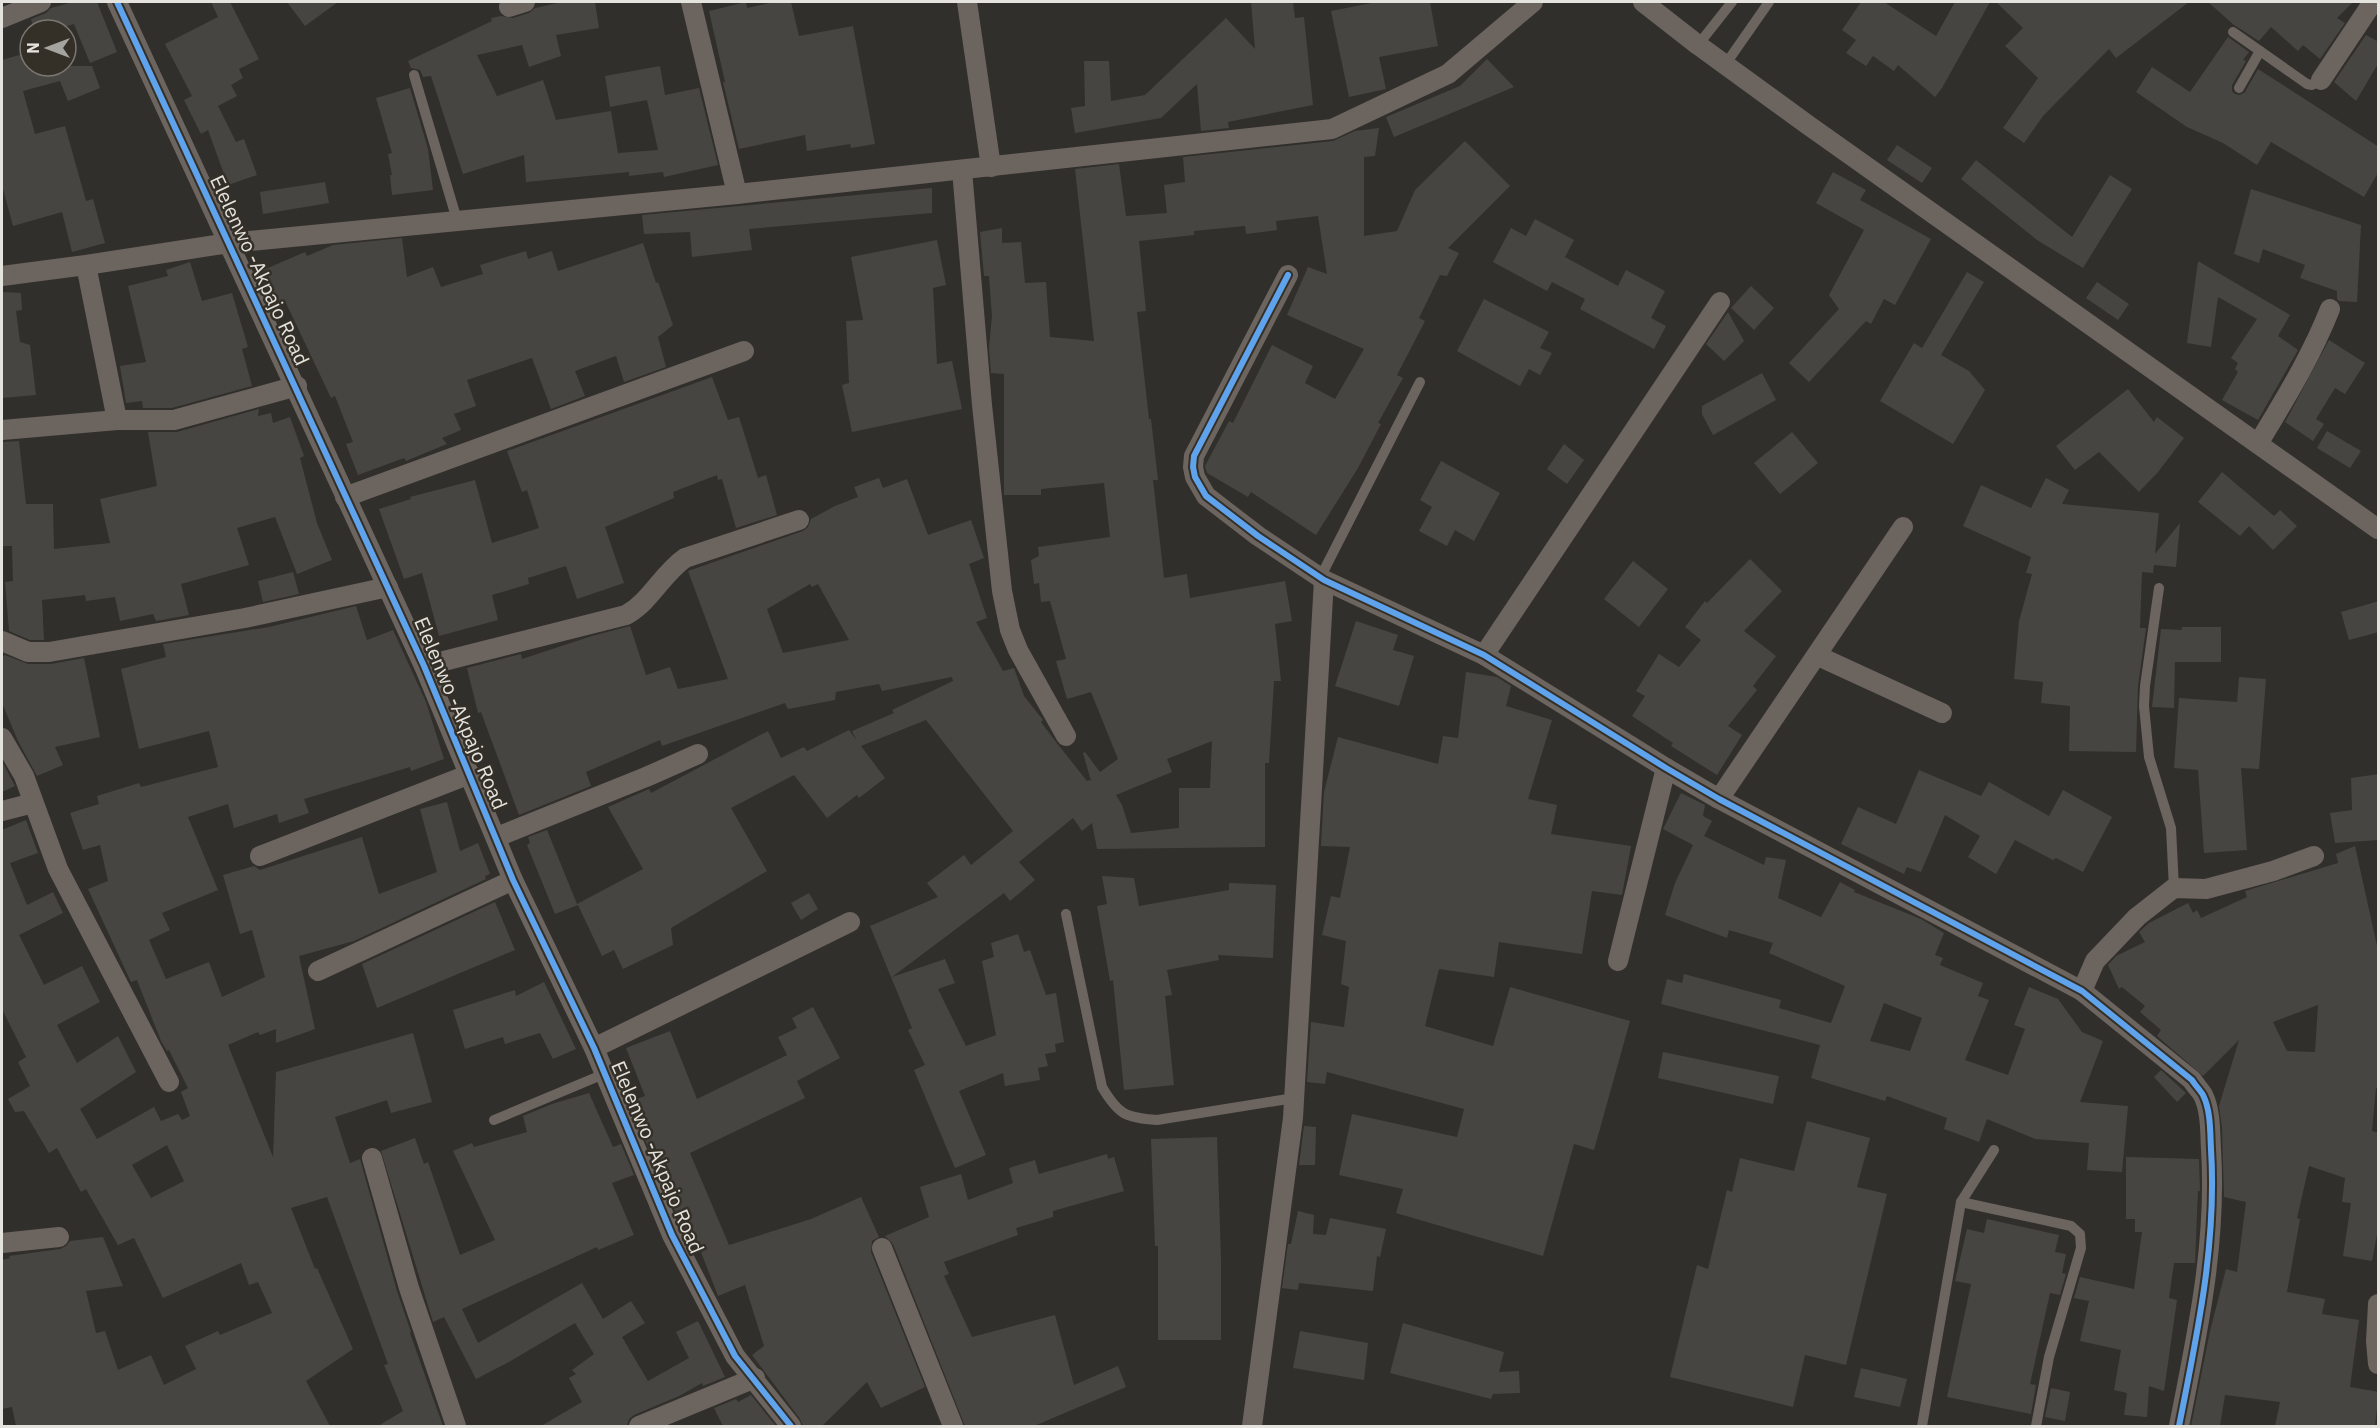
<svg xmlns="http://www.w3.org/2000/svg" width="2380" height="1428" viewBox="0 0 2380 1428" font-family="'IBM Plex Sans',sans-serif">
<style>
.building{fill:#474542;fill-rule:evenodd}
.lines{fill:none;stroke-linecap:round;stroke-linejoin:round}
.service{stroke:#6c645e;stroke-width:10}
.minor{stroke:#6c645e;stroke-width:20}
.cycleway-casing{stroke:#343028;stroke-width:10}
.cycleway{stroke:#60a3ed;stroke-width:6}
.labels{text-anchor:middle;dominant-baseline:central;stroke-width:5;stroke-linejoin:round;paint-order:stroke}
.street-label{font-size:20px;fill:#e5e3dd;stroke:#343028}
</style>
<rect width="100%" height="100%" fill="#312f2b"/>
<!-- building -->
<g class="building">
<path d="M73,2H97L117,52L90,63L74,24L54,30H34L31,19L46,13L51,8Z"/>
<path d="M211,2H230L259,59L239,69L243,78L231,85L237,96L218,106L236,142L244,139L257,175L228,185L208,130L201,134L184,100L192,96L165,44L218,17Z"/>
<path d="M287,2H338L305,26Z"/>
<path d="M562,2H595L599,28L556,35L561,56L529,67L522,45L477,55L497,96L543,80L556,120L611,111L618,153L658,150L647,100L610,107L605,76L660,66L665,95L699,88L718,165L664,177L663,172L629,176V172L526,182L524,155L463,174L431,76L423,77L420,70L411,68L408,61L492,21L491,18L501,16L513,18L529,13L535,8Z"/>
<path d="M746,2L747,8L774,2H791L799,36L853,26L875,144L851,148L850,144L807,151L805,135L739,149L723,82H725L709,11Z"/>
<path d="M1251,2H1293L1295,18L1304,17L1313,105L1228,122L1229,128L1201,131L1197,84L1161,118L1075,133L1071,108L1085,106L1084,61H1109L1111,101L1145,95L1226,18L1255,49Z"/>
<path d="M1377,2H1430L1438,46L1379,57L1386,89L1349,97L1331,11Z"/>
<path d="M1861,2H1884L1936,36L1955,2H1990L1942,88L1935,97L1898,65L1894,71L1873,56L1866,66L1846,53L1856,40L1842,30Z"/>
<path d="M1996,2H2189L2116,58L2109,49L2043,116L2024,143L2003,128L2038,78L2005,46L2023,28Z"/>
<path d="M2208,2H2353L2337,18L2345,23L2320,59L2303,45L2298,51L2271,27L2259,41L2234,25Z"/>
<path d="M2366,35L2379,42V62L2356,101L2334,82Z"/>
<path d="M2228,37L2249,52L2243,60L2246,61L2232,85V91L2235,94L2240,95L2245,92L2258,69L2379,147V171L2364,197L2271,142L2257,165L2223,143L2187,127L2136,92L2152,67L2190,92Z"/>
<path d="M30,52V66H92L100,88L68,101L60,81L23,91L35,134L65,126L86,201L93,199L105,243L72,252L62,212L13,226L2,185V60Z"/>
<path d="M1487,59L1514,87L1394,137L1386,117L1460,86Z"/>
<path d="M410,88L428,149L433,190L392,195L390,175H392L388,154L392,153L376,98Z"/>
<path d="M1379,128L1375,156L1364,157V236L1397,231L1415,190L1465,141L1510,186L1448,248L1459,253L1447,276L1440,275L1419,318L1425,321L1397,375L1403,378L1378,423L1381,424L1358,468L1316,535L1251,492L1248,497L1207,473L1205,466L1229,421L1233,423L1272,345L1313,366L1305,383L1335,399L1364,349L1287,315L1308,267L1327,274L1318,216L1276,221L1277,230L1246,234L1245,226L1194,231V235L1139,241L1146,311L1137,312L1149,419H1151L1158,480H1153L1164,578L1187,574L1190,598L1285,581L1292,621L1275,624L1281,681H1274L1269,763H1265V847L1097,849L1092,823L1082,831L1073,818L1019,862L1035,880L1010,901L1004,893L892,977L945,959L955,983L938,989L966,1046L996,1035L982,961L994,957L991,943L1018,934L1024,952L1030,950L1046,995L1056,993L1064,1042L1055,1044L1056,1052L1045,1054L1048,1066L1038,1068L1040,1080L1005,1086L1003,1073L959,1091L986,1155L955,1168L914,1070L925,1065L908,1030L912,1028L870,926L938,897L927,883L964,855L971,865L1013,831L926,720L861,746L885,778L859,798L857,795L827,818L794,775L731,808L767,871L671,928L673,945L623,969L614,950L602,956L578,905L555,914L527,845L530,843L528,837L547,830L577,904L643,869L608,807L649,789L651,793L768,731L781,758L804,747L807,751L849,730L857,741L852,731L894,713L892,710L953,681L952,677L882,691L879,684L836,692L835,700L788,709L785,703L662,746L660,740L586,772L591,786L519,815L481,712L478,713L467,668L521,654L522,659L592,636L630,626L646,675L670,667L678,689L728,679L688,571L803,531L808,527L811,519L835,506L858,497L854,487L879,478L883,488L907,479L928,535L971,520L984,558L969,564L987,618L976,622L1003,671L1014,668L1024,696L1043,720L1041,722L1056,742L1087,781L1089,780L1091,781L1083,753L1085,752L1100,772L1118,759L1091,692L1067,699L1056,661L1066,659L1050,601L1041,602L1039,583L1034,584L1031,560L1039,556L1038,547L1110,537L1104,483L1041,489V495H1004V374L991,373L989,348L992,316L989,276H984L980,232L1002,228V243L1021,242L1025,283L1046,282L1050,337L1094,341L1075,169L1119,164L1126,216L1167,213L1164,185L1185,182L1183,157L1333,141L1355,131ZM810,584L812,587L818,584L849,640L783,653L767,609ZM1212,741L1210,788H1179V828L1131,833L1122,805L1116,795L1172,772L1167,759Z"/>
<path d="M1897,145L1932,168L1922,183L1887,160Z"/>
<path d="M1976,160L2072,237L2110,175L2132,189L2083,268L2037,240L1961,179Z"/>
<path d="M1833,172L1866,190L1860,200L1931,239L1895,305L1884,299L1871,324L1866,321L1809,382L1789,363L1839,309L1829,295L1864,230L1816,203Z"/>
<path d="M325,182L329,203L263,214L260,192Z"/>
<path d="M932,188V213L749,229L752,250L692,257L690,232L644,234L642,215Z"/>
<path d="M2251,189L2361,225L2357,302L2339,301L2337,299V291L2300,278L2305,265L2263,249L2259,263L2234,254Z"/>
<path d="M1535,219L1574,240L1565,257L1618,286L1626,270L1665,291L1651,318L1666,326L1654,349L1580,309L1585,299L1552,282L1547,291L1493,262L1511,228L1526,236Z"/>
<path d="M402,238L407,277L433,267L441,287L483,274L480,265L526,251L528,259L552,251L558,271L643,243L656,283L658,282L673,325L658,337L666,367L624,382L616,356L575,371L585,396L551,409L532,358L467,380L476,406L454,414L461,430L442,438L447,444L406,461L404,458L358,475L346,444L353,442L335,396L331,398L285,301L276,305L261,271L305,252L307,256L333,245Z"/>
<path d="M937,240L946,285L933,288L937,364L952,361L962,409L852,432L842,385L849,383L846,321L863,320L851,257Z"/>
<path d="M2198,261L2290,315L2278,336L2298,350L2258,420L2222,400L2238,372L2235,369L2238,363L2231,358L2257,319L2218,297L2211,347L2187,343Z"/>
<path d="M190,262L202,301L232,293L248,347L242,349L252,386L172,408H143L142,401L126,403L120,366L146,362L128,286L168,276L166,270Z"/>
<path d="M1967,272L1984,282L1941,355L1969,371L1985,390L1953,444L1880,401L1914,343L1922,348Z"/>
<path d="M2097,282L2129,304L2118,320L2086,298Z"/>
<path d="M1751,286L1774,308L1754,330L1731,308Z"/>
<path d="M2,292L21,293L22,310L16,311L20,342L30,345L36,395L2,398Z"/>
<path d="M1484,299L1549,332L1540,348L1552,353L1540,375L1529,369L1520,386L1457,351Z"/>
<path d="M1728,312L1744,341L1724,361L1706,344Z"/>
<path d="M2329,340L2365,363L2345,394L2335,388L2316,419L2324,424L2313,441L2285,422Z"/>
<path d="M1762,373L1776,400L1713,435L1702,414V406Z"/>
<path d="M712,377L728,420L739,417L758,478L766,475L777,515L736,528L722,479L718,480L717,475L673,492L674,498L605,527L624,583L577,599L566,566L528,578L529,584L492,595L498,620L439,636L422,573L404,579L379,509L411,499L410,497L475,480L492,543L539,528L527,490L522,492L507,451Z"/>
<path d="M2128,389L2154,422L2157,417L2184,438L2158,472L2139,492L2099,452L2075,470L2056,446Z"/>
<path d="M259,409L258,416L271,413L273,423L290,417L304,456L300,458L317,523L332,560L297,574L275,517L237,528L249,565L181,584L189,615L156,621L153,614L120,621L115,597L86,601L85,595L42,600L44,640H30L9,631L5,582L13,581L12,546H2V442L19,441L26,504H53L54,549L110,543L100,499L157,486L148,432H177Z"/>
<path d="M2327,431L2361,451L2350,468L2317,448Z"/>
<path d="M1792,432L1818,463L1780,494L1754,463Z"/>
<path d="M1564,444L1584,460L1567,484L1547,469Z"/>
<path d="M1441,461L1500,493L1474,541L1455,530L1447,546L1419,531L1432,507L1420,500Z"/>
<path d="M2222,472L2274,516L2280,510L2297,526L2273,550L2249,526L2240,536L2198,502Z"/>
<path d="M2046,478L2069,490L2062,504L2159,513L2155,554L2180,523L2176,567L2154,565L2153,573L2142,572L2140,628H2146L2138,686L2136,752L2069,751L2070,706L2041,703L2043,682L2014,679L2019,621L2032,574L2026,573L2031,557L1963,526L1981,485L2031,508Z"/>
<path d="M1750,559L1782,591L1744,631L1776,656L1753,686L1757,690L1728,726L1742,735L1717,775L1671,746L1673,743L1632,716L1645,696L1636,691L1659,654L1679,667L1701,640L1685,627L1705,601L1707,603Z"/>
<path d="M1633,561L1668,589L1639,627L1604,599Z"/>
<path d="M293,572L299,594L263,602L258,581Z"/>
<path d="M2379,601V632L2349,640L2341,612Z"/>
<path d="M356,606L367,640L393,630L426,702L444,759L411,771L410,767L304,799L309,813L279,823L277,814L234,828L228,804L188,817L218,890L162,913L170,930L149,940L166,979L209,962L222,997L265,977L252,930L240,934L223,875L254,866L260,870L362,837L379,894L437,872L420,809L447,802L460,851L478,843L490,874L485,876L486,879L354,941L299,956L315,1029L276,1043V1029L260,1035L258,1032L228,1045L273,1157L276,1072L413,1033L432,1102L391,1113L387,1100L335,1117L350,1163L360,1159L397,1291L411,1332L410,1333L443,1426H378L403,1411L384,1365L388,1364L327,1197L291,1208L315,1269L317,1268L353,1349L306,1381L330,1426H16L12,1407L2,1409V1260L10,1258L9,1256L60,1249L66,1246L70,1241L103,1237L123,1286L86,1291L96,1333L105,1331L118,1370L151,1355L164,1385L196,1369L185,1346L218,1331L220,1335L272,1313L258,1282L249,1285L241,1263L163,1298L134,1238L118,1245L86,1189L81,1192L57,1148L49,1153L24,1111L15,1112L8,1099L30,1086L18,1062L26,1057L2,1009V830L26,820L38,853L10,863L27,905L53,892L63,913L19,935L44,985L82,966L100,1002L57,1025L77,1063L118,1036L136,1072L80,1109L97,1139L154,1107L161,1121L178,1114L182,1120L190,1116L181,1092L188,1088L169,1050L167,1051L161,1041L137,980L131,982L88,889L108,881L100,845L83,850L70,813L99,804L97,796L139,783L141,787L218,767L209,731L139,749L121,669L166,657L163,644L269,627ZM167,1145L184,1181L151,1198L132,1165Z"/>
<path d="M1356,621L1398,635L1393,650L1414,656L1399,706L1335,686Z"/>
<path d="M2182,627H2221V662H2175L2174,708L2152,707L2161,629L2182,630Z"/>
<path d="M5,655L28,664H51L84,658L100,737L55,747L63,765L37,776L18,741L2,703V657Z"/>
<path d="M1466,672L1497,677L1511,686L1506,706L1552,720L1528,799L1557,805L1551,834L1631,846L1622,895L1592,891L1582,954L1499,942L1494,977L1439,969L1425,1026L1493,1046L1510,987L1630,1021L1594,1150L1574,1144L1543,1256L1396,1213L1403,1189L1339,1175L1352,1114L1457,1137L1464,1109L1327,1072L1325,1084L1307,1082L1311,1022L1344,1027L1349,987L1341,984L1346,941L1322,935L1331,896L1340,898L1350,847L1321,846L1324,792L1338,737L1438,764L1443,736L1458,738Z"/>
<path d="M2239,677L2266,679L2259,769L2241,768L2247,850L2204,853L2198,770L2174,768L2179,698L2237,702Z"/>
<path d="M2,761L15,786L2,792Z"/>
<path d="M1919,770L1981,796L1989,782L2049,816L2063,790L2112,817L2083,872L2056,858L2053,860L2015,840L1996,874L1968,857L1980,836L1945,815L1921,872L1907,867L1904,874L1841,844L1858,807L1896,824Z"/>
<path d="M2379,774V840L2335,843L2330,813L2352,810L2351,778Z"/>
<path d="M1681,793L1705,805L1703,816L1712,821L1704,836L1764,865L1766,857L1786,860L1778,898L1821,917L1840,882L1855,890L1854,892L1921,919L1944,933L1935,955L1943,958L1940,965L1983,983L1978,996L1989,1000L1965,1060L2008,1075L2025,1029L2014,1025L2029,987L2058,999L2082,1032L2103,1041L2080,1102L2128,1106L2122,1172L2087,1170L2089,1143L2035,1139L1987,1119L1979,1142L1944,1129L1947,1118L1887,1096L1885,1101L1811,1078L1820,1045L1661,1004L1667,979L1682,983L1684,974L1781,1000L1779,1008L1831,1023L1845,986L1769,953L1773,943L1729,930L1727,938L1665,915L1675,883L1693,845L1663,829ZM1884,1003L1922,1018L1910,1051L1870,1041Z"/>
<path d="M2355,846L2379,955V1088H2376L2372,1131L2379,1133V1224L2372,1261L2343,1256L2351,1203L2342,1202L2345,1178L2309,1166L2297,1218L2300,1219L2287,1292L2325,1299L2322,1314L2359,1320L2350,1387L2379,1392L2375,1426H2275L2280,1402L2225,1395L2220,1426H2191L2210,1331L2226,1269L2237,1272L2246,1202L2224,1197L2222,1128L2219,1106L2239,1040L2203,1076L2157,1036L2161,1030L2140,1012L2145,1006L2122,987L2119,989L2108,965L2116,956L2145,942L2139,932L2149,923L2188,903L2193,913L2197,910L2201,918L2247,897L2245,891L2338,863L2336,854ZM2318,1005L2315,1052L2287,1051L2273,1022Z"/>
<path d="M1102,876L1134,878L1139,906L1229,890V883L1276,885L1273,958L1218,955L1219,960L1167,970L1172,995L1165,996L1174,1085L1124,1090L1113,980L1110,981L1097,906L1107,904Z"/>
<path d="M809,893L818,909L801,920L791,903Z"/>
<path d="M495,902L515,950L377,1008L362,964Z"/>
<path d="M544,982L576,1049L553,1059L540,1033L505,1044L503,1037L465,1049L453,1010L515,990L516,996Z"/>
<path d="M813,1007L840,1058L797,1081L805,1098L690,1153L729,1245L811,1219L861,1197L879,1237L872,1241L871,1252L925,1387L881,1408L867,1382L822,1426H803L800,1419L752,1355L764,1346L745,1285L718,1296L694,1234L687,1237L683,1230L643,1135L648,1134L634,1100L645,1096L626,1048L670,1031L697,1099L787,1055L778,1037L797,1028L792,1018Z"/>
<path d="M1663,1052L1779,1076L1773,1104L1658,1078Z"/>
<path d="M2161,1070L2186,1093L2177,1102L2154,1077Z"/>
<path d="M589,1093L613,1147L621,1144L634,1175L612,1183L634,1235L598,1250L597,1247L462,1309L478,1343L582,1283L603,1319L631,1301L645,1323L622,1337L648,1381L689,1358L676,1332L698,1321L725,1377L703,1386L702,1383L679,1396L634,1415L629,1419L627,1426H541L582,1402L569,1378L576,1374L572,1370L594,1354L575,1323L507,1363L476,1379L444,1317L433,1322L381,1151L415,1138L424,1164L428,1162L460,1255L495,1240L453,1151L472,1143L474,1147L527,1132L523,1116L552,1104Z"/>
<path d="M1807,1121L1870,1138L1857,1187L1887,1194L1846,1365L1805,1355L1793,1407L1670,1377L1697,1265L1708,1269L1727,1190L1732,1192L1740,1158L1794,1171Z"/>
<path d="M1304,1126L1316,1127L1315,1165H1299Z"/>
<path d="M1217,1137L1221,1258V1340H1158V1246H1155L1151,1139Z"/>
<path d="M1107,1154L1108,1159L1114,1157L1124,1191L1053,1211V1217L1016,1228L1018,1235L944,1262L949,1274L944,1276L972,1337L1055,1315L1074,1385L1118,1366L1126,1387L1034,1426H965L893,1244L885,1236L929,1217L920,1187L961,1174L968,1200L1013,1183L1009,1168L1035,1160L1039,1174Z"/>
<path d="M2126,1157L2199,1159L2200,1191H2198L2195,1263H2174L2169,1298L2177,1300L2164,1391L2149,1386L2147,1417L2124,1415L2127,1393L2114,1390L2121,1350L2080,1341L2089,1301L2074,1298L2080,1277L2134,1289L2142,1232H2135V1219H2126Z"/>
<path d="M1298,1211L1314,1215L1313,1234L1326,1235L1330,1218L1386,1229L1380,1257L1377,1256L1373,1291L1299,1283L1298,1290L1282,1288L1288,1244H1291Z"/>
<path d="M1987,1219L2059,1235L2055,1252L2066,1254L2062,1273L2066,1274L2060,1295L2050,1293L2030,1384L2036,1385L2031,1414L1947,1397L1971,1284L1955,1281L1967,1229L1984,1233Z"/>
<path d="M1403,1323L1504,1352L1499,1372L1519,1371L1520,1393L1493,1394L1491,1399L1390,1373Z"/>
<path d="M1300,1331L1368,1343L1364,1380L1293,1368Z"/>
<path d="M1861,1368L1907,1379L1900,1407L1854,1397Z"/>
<path d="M2051,1388L2070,1392L2065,1421L2045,1417Z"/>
<path d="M751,1395L776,1426H723L714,1408L736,1399L738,1402Z"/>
</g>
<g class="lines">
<!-- service -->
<g class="service">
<path d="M2233,32L2307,84L2312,85L2321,80"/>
<path d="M1698,45L1732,2"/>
<path d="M1725,65L1769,2"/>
<path d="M414,75L457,220"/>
<path d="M2239,88L2260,51"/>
<path d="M1320,578L1420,382"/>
<path d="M2159,588L2145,686L2144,706L2149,757L2171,828L2174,888"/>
<path d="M1066,914L1102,1087C1118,1114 1125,1118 1157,1120L1294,1098"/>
<path d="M494,1120L604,1074"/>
<path d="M1961,1202L2071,1226L2080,1234L2081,1248L2049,1357L2036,1426"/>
<path d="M1922,1426L1961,1202L1994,1150"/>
</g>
<!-- minor -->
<g class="minor">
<path d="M117,2L424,666L513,880L594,1048L672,1235L735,1356L791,1426"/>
<path d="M691,2L737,194"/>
<path d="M967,2L991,167"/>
<path d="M1643,2L1698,45L1808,125L2378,529"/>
<path d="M509,7L525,2"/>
<path d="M2,18L41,2"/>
<path d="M2321,80L2373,2"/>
<path d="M962,170L982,405L1002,591L1010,630L1018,650L1066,736"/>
<path d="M86,265L117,420"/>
<path d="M1288,275L1194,456L1193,467L1195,477L1206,496L1258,536L1324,580L1484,655L1666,768L1719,799L2082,991L2192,1080C2195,1085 2200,1090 2203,1095C2211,1111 2210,1132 2211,1149C2217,1244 2197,1335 2179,1426"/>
<path d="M2,276L86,265L229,243L737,194L1332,129L1448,74L1533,2"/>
<path d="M2,430L117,420H174L297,386"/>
<path d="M2258,444C2286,397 2310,359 2330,309"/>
<path d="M345,497L744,351"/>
<path d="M2,641L28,652H49L245,618L388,587"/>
<path d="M1484,655L1720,302"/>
<path d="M1818,656L1942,713"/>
<path d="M424,666L626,615C651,601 662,574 685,558L799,520"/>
<path d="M2,738L24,776L58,869L169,1082"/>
<path d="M1719,799L1903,527"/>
<path d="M2,811L33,803"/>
<path d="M497,837L646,777L698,754"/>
<path d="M260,856L470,774"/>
<path d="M1618,961L1666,768"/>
<path d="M318,971L513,880"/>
<path d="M2082,991L2095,961L2137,917L2174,888L2206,889L2273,871L2314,856"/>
<path d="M594,1048L850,922"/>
<path d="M372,1158L409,1288L456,1426"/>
<path d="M2,1243L59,1237"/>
<path d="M882,1248L953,1426"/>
<path d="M2378,1304L2376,1341L2378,1364"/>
<path d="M639,1426L755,1378"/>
<path d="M1252,1426L1293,1118L1324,580"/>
</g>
<!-- cycleway casing -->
<g class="cycleway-casing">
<g id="cycleway">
<path d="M117,2L424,666L513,880L594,1048L672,1235L735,1356L791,1426"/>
<path d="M1288,275L1194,456L1193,467L1195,477L1206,496L1258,536L1324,580L1484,655L1666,768L1719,799L2082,991L2192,1080C2195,1085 2200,1090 2203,1095C2211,1111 2210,1132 2211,1149C2217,1244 2197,1335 2179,1426"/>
</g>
</g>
<!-- cycleway -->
<use href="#cycleway" class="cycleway"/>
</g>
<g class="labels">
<!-- street labels -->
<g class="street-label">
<text transform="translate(260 270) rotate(65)">Elelenwo -Akpajo Road</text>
<text transform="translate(461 713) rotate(67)">Elelenwo -Akpajo Road</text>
<text transform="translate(658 1157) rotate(67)">Elelenwo -Akpajo Road</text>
</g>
</g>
<!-- border -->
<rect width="2380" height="1428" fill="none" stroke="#e5e3dd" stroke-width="6"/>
<!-- north arrow -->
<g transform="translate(48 48) rotate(270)"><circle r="28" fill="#343028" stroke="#7b7870" stroke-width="1.5"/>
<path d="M0-4.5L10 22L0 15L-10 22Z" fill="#a6a49f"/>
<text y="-9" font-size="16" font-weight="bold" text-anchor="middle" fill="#e5e3dd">N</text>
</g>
</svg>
